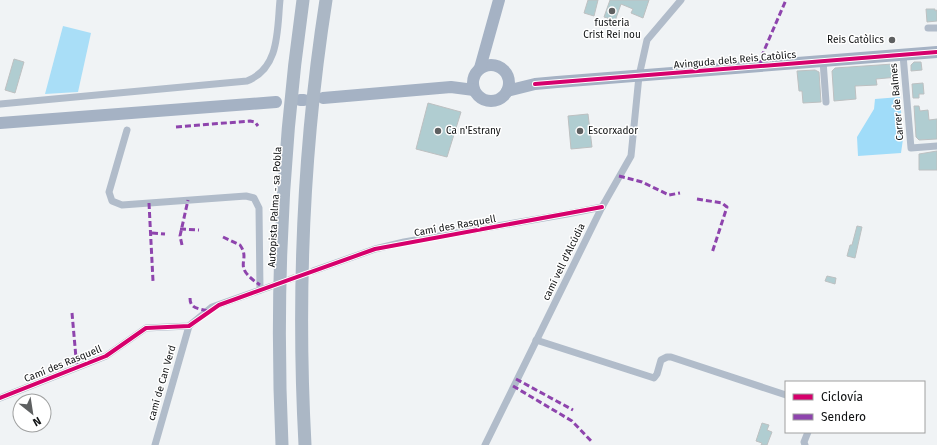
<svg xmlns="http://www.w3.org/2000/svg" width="937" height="445" viewBox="0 0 937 445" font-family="'Fira Sans',sans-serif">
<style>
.green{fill:#a9def7}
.forest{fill:#a0dcf9}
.building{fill:#b0cdd1;stroke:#bdc0c1}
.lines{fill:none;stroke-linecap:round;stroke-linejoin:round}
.street-tunnel{stroke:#ced1d3;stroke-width:7;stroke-dasharray:7 3.5;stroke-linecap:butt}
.street{stroke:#b1bcca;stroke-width:7}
.primary{stroke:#a5b2c4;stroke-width:12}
.highway{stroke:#abb7c5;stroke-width:13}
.quiet{stroke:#8e44ad;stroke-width:3;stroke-dasharray:6 3;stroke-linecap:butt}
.cycleway-casing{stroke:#fff;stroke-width:6}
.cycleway{stroke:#d6006c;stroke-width:4}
.poi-dot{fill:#5e6061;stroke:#fff;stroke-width:1.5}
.labels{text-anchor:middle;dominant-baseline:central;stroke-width:3;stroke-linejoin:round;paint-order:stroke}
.poi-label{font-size:10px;fill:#0f1112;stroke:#fff;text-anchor:start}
.street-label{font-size:10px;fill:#0f1112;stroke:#fff}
</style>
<rect width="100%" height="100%" fill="#f0f3f5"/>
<!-- green -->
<path class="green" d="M63,26L91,33L78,92L45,94Z"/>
<!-- forest -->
<path class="forest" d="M900,97L903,139L901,153L858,156L857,137L874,109L875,99Z"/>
<!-- building -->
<g class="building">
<path d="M588,0H598L594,16L584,13Z"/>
<path d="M610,0H649L643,18L631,13L633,9L621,4L615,21L604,17Z"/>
<path d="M926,9H935V11L937,10V21L927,22Z"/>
<path d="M14,59L24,62L15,93L5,90Z"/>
<path d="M914,62H921L922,70L911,71V65Z"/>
<path d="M893,64L897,67L898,77L876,79L877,85L855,86L856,99L834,101L832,71L835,68Z"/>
<path d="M815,70L819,72L821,102L803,103L802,91H799L797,71Z"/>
<path d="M923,83L924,94H919V98H913L912,84Z"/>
<path d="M428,103L461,112L447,157L416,149Z"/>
<path d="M914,106H919L920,111L928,110L929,120L937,119V139L919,140L916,137Z"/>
<path d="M588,114L592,147L571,149L568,116Z"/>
<path d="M937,151V170H919V154Z"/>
<path d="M857,226L862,227L855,258L847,256L850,245H852Z"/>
<path d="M827,276L836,278L835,284L825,281Z"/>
<path d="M762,423L769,425L767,430L772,432L767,445H761L762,443L756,441Z"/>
</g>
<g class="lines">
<!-- street-tunnel -->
<path class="street-tunnel" d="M269,287L304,274"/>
<!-- street -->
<g class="street">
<path d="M928,28H937"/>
<path d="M903,55L911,148L937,146"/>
<path d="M823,61L826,102"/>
<path d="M0,104L247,81C280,68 277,30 280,0"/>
<path d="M127,130L109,192L112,201L122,205L246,196L254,198L259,208L260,290"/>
<path d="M313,271L375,249L404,242L567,214L602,207"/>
<path d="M536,340L651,377L654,378L657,374L661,360L667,357H671L786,395"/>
<path d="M0,398L106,356L146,328L189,326L212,307L269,287"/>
<path d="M155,445L189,326"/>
<path d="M485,445L602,207L631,156L639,76L647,40L681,0"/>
<path d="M805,445L804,442L808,432"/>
</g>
<!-- primary -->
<g class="primary">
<circle cx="491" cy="83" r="18"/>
<path d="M480,68L499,0"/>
<path d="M507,91L535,84L557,82L937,52"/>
<path d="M323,98L451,87L474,90"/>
<path d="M300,100H304"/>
<path d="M0,123L276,102"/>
</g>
<!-- highway -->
<g class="highway">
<path d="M282,445C275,296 282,148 303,0"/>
<path d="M305,445C297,297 303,147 326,0"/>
</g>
<!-- quiet -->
<g class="quiet">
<path d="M760,66L763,53L786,0"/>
<path d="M176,127L250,121L255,122L258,126"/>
<path d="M619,176L642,182L669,195L680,193"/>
<path d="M697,199L722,203L727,207L712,253"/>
<path d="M149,203L153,281"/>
<path d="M180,229L199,230"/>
<path d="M152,233L165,234"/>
<path d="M223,237L240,245C252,262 230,265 260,285"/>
<path d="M182,245L180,236L188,200"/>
<path d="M190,298C190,309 198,308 207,311"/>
<path d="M72,313L77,369"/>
<path d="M516,379L573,410"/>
<path d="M513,386L572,421L593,443"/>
</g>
<!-- cycleway casing -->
<g class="cycleway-casing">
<g id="cycleway">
<path d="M535,84L937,52"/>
<path d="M0,398L106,356L146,328L189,326L219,305L375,249L602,207"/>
</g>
</g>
<!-- cycleway -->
<use href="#cycleway" class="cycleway"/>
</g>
<!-- markers -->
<g class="poi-dot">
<circle cx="612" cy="11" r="4"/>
<circle cx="892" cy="40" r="4"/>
<circle cx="438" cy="131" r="4"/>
<circle cx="580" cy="131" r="4"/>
</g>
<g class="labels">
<!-- poi labels -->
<g class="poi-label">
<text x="612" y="23" text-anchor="middle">fusteria<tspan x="612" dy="12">Crist Rei nou</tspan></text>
<text x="884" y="40" text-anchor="end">Reis Catòlics</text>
<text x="446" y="131">Ca n'Estrany</text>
<text x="588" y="131">Escorxador</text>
</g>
<!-- street labels -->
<g class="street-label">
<text transform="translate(735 60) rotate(-5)">Avinguda dels Reis Catòlics</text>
<text transform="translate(897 102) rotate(-95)">Carrer de Balmes</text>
<text transform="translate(275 207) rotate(-87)">Autopista Palma - sa Pobla</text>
<text transform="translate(455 226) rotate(-10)">Camí des Rasquell</text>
<text transform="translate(564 262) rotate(-64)">camí vell d'Alcúdia</text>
<text transform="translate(63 364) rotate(-22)">Camí des Rasquell</text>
<text transform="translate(162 383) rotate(-74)">camí de Can Verd</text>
</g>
</g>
<!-- legend -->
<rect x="785" y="381" width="140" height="52" fill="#ffffff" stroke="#9fa0a0"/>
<rect x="793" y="394" width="20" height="6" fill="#d6006c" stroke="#9fa0a0"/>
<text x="821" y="401" font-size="12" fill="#0f1112">Ciclovía</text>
<rect x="793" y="414" width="20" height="6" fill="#8e44ad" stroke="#9fa0a0"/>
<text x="821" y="421" font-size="12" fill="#0f1112">Sendero</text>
<!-- north arrow -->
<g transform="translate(32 413) rotate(150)"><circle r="19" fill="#ffffff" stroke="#9fa0a0"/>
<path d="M0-3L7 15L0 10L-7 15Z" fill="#5e6061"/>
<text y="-6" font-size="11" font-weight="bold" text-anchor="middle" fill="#0f1112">N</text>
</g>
</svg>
